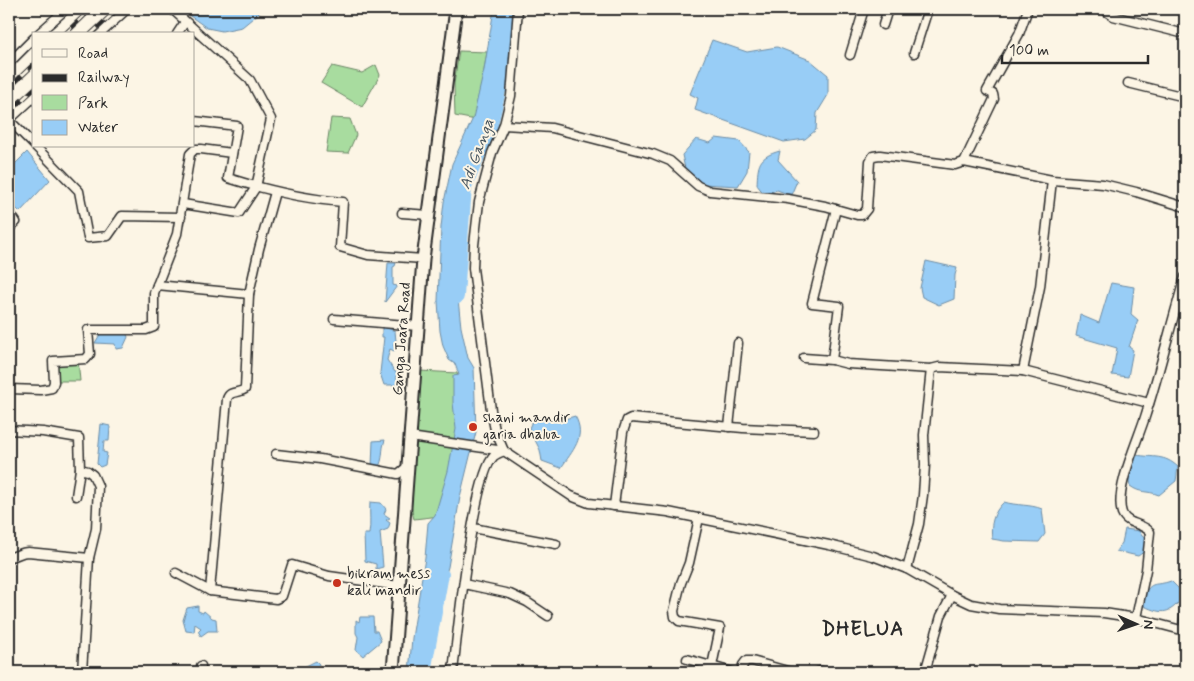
<svg xmlns="http://www.w3.org/2000/svg" width="1194" height="681" viewBox="0 0 1194 681" font-family="Mynerve,sans-serif">
<style>
.green{fill:#a8dc9f;stroke:#6a8465}
.water{fill:#98cdf6;stroke:#6c8ca5}
.lines{fill:none;stroke-linecap:round;stroke-linejoin:round}
.canal{stroke:#98cdf6;stroke-width:10}
.river{stroke:#98cdf6;stroke-width:18}
.minor-casing{stroke:#2b2b2b;stroke-width:11}
.secondary-casing{stroke:#2b2b2b;stroke-width:15}
.minor{stroke:#fcf5e5;stroke-width:8}
.secondary{stroke:#fcf5e5;stroke-width:11}
.rail-casing{stroke:#2b2b2b;stroke-width:5}
.rail{stroke:#fcf5e5;stroke-width:3;stroke-dasharray:9;stroke-linecap:butt}
.poi-dot{fill:#c8321e;stroke:#fcf5e5;stroke-width:2}
.labels{text-anchor:middle;dominant-baseline:central;stroke-width:4;stroke-linejoin:round;paint-order:stroke}
.street-label{font-size:15px;fill:#2b2b2b;stroke:#fcf5e5}
.poi-label{font-size:15px;fill:#2b2b2b;stroke:#fcf5e5;text-anchor:start}
.water-label{font-size:16px;font-style:italic;fill:#46545e;stroke:#fcf5e5}
.district-label{font-size:20px;font-weight:bold;letter-spacing:1px;fill:#2b2b2b;stroke:#fcf5e5}
</style>
<rect width="100%" height="100%" fill="#fcf5e5"/>
<filter id="ink" filterUnits="userSpaceOnUse"><feTurbulence type="fractalNoise" baseFrequency=".02" numOctaves="2"/><feDisplacementMap in="SourceGraphic" scale="10" xChannelSelector="R" yChannelSelector="G"/><feConvolveMatrix kernelMatrix="1 2 1 2 8 2 1 2 1" color-interpolation-filters="sRGB"/></filter>
<g filter="url(#ink)">
<!-- green -->
<g class="green">
<path d="M459,51L487,52L476,120L455,116L454,84Z"/>
<path d="M376,65L380,75L362,107L321,83L332,66L362,73Z"/>
<path d="M331,118L350,119L356,135L348,153L326,152Z"/>
<path d="M58,357L78,359L80,381H55L54,362Z"/>
<path d="M420,371L457,373L465,413L440,516L414,519L410,504Z"/>
</g>
<!-- water -->
<g class="water">
<path d="M185,9H264L242,27L222,31L207,28L190,16Z"/>
<path d="M494,9H503L500,69L483,133L463,193L456,231L455,271L461,327L468,358L474,368L476,432L460,497L448,567L437,602L430,642L429,672H409L412,638L425,558L428,523L435,515L448,471L456,429L453,403V376L459,375L455,364L449,360L443,346L440,331L438,301L441,227L444,202L452,164L473,118L484,70Z"/>
<path d="M712,40L747,52L777,47L810,60L828,75V95L817,113L816,130L805,139L784,142L695,110L698,98L690,94Z"/>
<path d="M716,138L739,141L749,152L747,171L738,186L703,184L686,173L682,155L696,139L710,143Z"/>
<path d="M780,151L778,160L797,181L791,195L777,190L764,194L757,185C758,164 758,157 780,151Z"/>
<path d="M27,152L50,180L20,212L9,201V170Z"/>
<path d="M926,261L957,268L955,275L954,299L939,305L922,297L920,288Z"/>
<path d="M388,263H396L395,266L393,267V285L397,286L385,302Z"/>
<path d="M1111,283L1134,287L1131,314L1138,320L1129,347L1133,350L1128,377L1112,375L1117,348L1076,336L1080,315L1099,323Z"/>
<path d="M382,326L395,331L396,341L393,344L395,349L394,351L390,349L387,360L395,372H402L403,374L396,376L398,382H403L397,385H384L380,373L384,337H382Z"/>
<path d="M102,331L126,332L128,337L123,348L116,349L115,344L95,343Z"/>
<path d="M575,416C587,437 572,451 561,468L542,461L540,450L529,428L534,417L558,421Z"/>
<path d="M101,424L110,426L109,441H104L103,452L107,453L105,465L100,467L97,464Z"/>
<path d="M385,440C381,450 384,459 378,468L372,466L373,441Z"/>
<path d="M1136,455C1154,458 1164,454 1178,467L1176,481L1159,495C1146,490 1141,494 1130,486L1127,474Z"/>
<path d="M370,502L381,503L386,509L384,514L390,518L386,520L390,523L388,529L380,532L383,567L376,569V564L365,561L364,534H369C371,524 369,513 370,502Z"/>
<path d="M1004,502C1017,506 1030,504 1042,509L1045,534L1039,542L1004,541L992,539C990,525 993,512 1004,502Z"/>
<path d="M1125,529L1139,531L1142,536L1146,539L1145,551L1138,556L1116,551L1122,543Z"/>
<path d="M1171,581L1180,590L1183,597C1170,614 1163,615 1144,606L1142,597C1153,579 1154,587 1171,581Z"/>
<path d="M198,606V611L203,613L204,611L212,618L216,619L217,631H208L201,636L198,631L201,628L195,624L194,632L186,631L183,620L187,608Z"/>
<path d="M360,617H373L374,631H377L381,641L363,656L356,650L358,637L356,633V620L359,622Z"/>
<path d="M316,661L319,664L317,672H294Z"/>
</g>
<g class="lines">
<!-- canal -->
<path class="canal" d="M426,672L444,574"/>
<!-- river -->
<path class="river" d="M455,296L463,186L488,128L505,57L504,9"/>
<!-- minor casing -->
<g class="minor-casing">
<g id="minor">
<path d="M172,9L250,80L271,119L256,187L239,213L183,204"/>
<path d="M445,9L455,11"/>
<path d="M518,9L511,96L504,125L492,153L479,202L474,245L473,268L491,410L495,430L504,451L571,496L589,503L668,512L829,545L873,556L907,569L952,595L971,604L999,609L1104,613L1136,618L1185,631"/>
<path d="M1106,9L1107,12L1113,16L1185,34"/>
<path d="M883,25L888,9"/>
<path d="M38,34L66,9"/>
<path d="M100,34L127,9"/>
<path d="M177,34L185,22"/>
<path d="M914,53L928,9"/>
<path d="M850,55L864,9"/>
<path d="M9,63L34,38"/>
<path d="M1128,83L1185,97"/>
<path d="M9,120L34,145"/>
<path d="M9,120L34,97"/>
<path d="M194,121L237,126L228,178C266,190 303,199 343,202L340,247L368,255L423,259"/>
<path d="M504,125L552,128L653,154L670,161L698,186L710,191L788,199L825,206L857,215H862L867,209L870,161L873,156L880,155L955,165L964,162L1052,180L1103,184L1136,192L1185,207"/>
<path d="M35,146L79,191L88,238L108,236L122,216L181,217"/>
<path d="M964,162L994,99L993,94L987,91L1019,34L1028,9"/>
<path d="M275,192L259,249L249,294L245,389C238,394 230,390 227,399L210,591L276,599L282,596L292,565L329,576L399,586"/>
<path d="M9,212L16,222L9,228"/>
<path d="M402,213L429,215"/>
<path d="M157,285L249,294"/>
<path d="M334,319L418,326"/>
<path d="M804,358L832,360L848,364L931,369L939,367L1023,371L1149,403"/>
<path d="M832,360L839,306L812,303L836,209"/>
<path d="M1023,371L1040,287L1052,180"/>
<path d="M9,389L41,390L52,388L54,382L53,361L86,359L90,354L88,330H146L154,327V293L177,234L190,154L195,149H201L232,153"/>
<path d="M729,427L738,343"/>
<path d="M9,430L43,432L79,438L80,469L76,496"/>
<path d="M410,437L504,451"/>
<path d="M276,454L320,459L398,474L408,466"/>
<path d="M80,469L88,471L93,475L98,486L96,529L89,558L82,672"/>
<path d="M614,506L623,432L627,420L631,418L743,428L814,431"/>
<path d="M699,518L689,563L681,583L674,611L675,617L679,621L720,628L712,666"/>
<path d="M473,528L556,544"/>
<path d="M9,557C16,557 20,552 28,552L89,558"/>
<path d="M907,569L919,524L923,495L925,465L924,435L931,369"/>
<path d="M176,573L210,591"/>
<path d="M464,584L510,594L527,602L548,616"/>
<path d="M1136,618L1146,570L1150,532C1143,523 1127,525 1122,513C1114,491 1138,440 1145,417C1160,371 1171,323 1185,277"/>
<path d="M1183,631L1185,610"/>
<path d="M687,659L732,672"/>
<path d="M201,672V666"/>
<path d="M453,672C457,636 473,476 494,456C497,454 502,452 504,451"/>
<path d="M741,672L743,665L746,661H752L791,672"/>
<path d="M818,672L821,671"/>
<path d="M925,672L941,616L952,595"/>
</g>
</g>
<!-- secondary casing -->
<g class="secondary-casing">
<path id="secondary" d="M393,672L423,259L456,9"/>
</g>
<!-- minor -->
<use href="#minor" class="minor"/>
<!-- secondary -->
<use href="#secondary" class="secondary"/>
<!-- rail casing -->
<g class="rail-casing">
<g id="rail">
<path d="M65,34L91,9"/>
<path d="M91,34L118,9"/>
<path d="M9,88L34,64"/>
<path d="M9,112L34,89"/>
</g>
</g>
<!-- rail -->
<use href="#rail" class="rail"/>
</g>
</g>
<!-- markers -->
<g class="poi-dot">
<circle cx="473" cy="427" r="5"/>
<circle cx="337" cy="583" r="5"/>
</g>
<g class="labels">
<!-- street labels -->
<g class="street-label">
<text transform="translate(402 339) rotate(-86)">Ganga Joara Road</text>
</g>
<!-- poi labels -->
<g class="poi-label">
<text x="483" y="418">shani mandir<tspan x="483" dy="17">garia dhalua</tspan></text>
<text x="347" y="574">bikram mess<tspan x="347" dy="17">kali mandir</tspan></text>
</g>
<!-- water labels -->
<g class="water-label">
<text transform="translate(477 154) rotate(-70)">Adi Ganga</text>
</g>
<!-- district labels -->
<g class="district-label">
<text x="863" y="629">DHELUA</text>
</g>
</g>
<!-- margin -->
<rect width="1194" height="681" fill="none" stroke="#fcf5e5" stroke-width="30"/>
<rect x="15" y="15" width="1164" height="651" fill="none" stroke="#2b2b2b" stroke-width="2" filter="url(#ink)"/>
<!-- legend -->
<rect x="32" y="32" width="162" height="115" fill="#fcf5e5" stroke="#a8a49b"/>
<rect x="42" y="49" width="25" height="8" fill="#fcf5e5" stroke="#a8a49b"/>
<text x="78" y="58" font-size="15" fill="#2b2b2b">Road</text>
<rect x="42" y="74" width="25" height="8" fill="#2b2b2b" stroke="#a8a49b"/>
<text x="78" y="82" font-size="15" fill="#2b2b2b">Railway</text>
<rect x="42" y="95" width="25" height="15" fill="#a8dc9f" stroke="#a8a49b"/>
<text x="78" y="108" font-size="15" fill="#2b2b2b">Park</text>
<rect x="42" y="120" width="25" height="15" fill="#98cdf6" stroke="#a8a49b"/>
<text x="78" y="132" font-size="15" fill="#2b2b2b">Water</text>
<!-- north arrow -->
<g transform="translate(1136 624) rotate(92)" stroke="#fcf5e5" stroke-width="4" paint-order="stroke">
<path d="M0-4L9 19L0 12L-9 19Z" fill="#2b2b2b"/>
<text y="-8" font-size="14" font-weight="bold" text-anchor="middle" fill="#2b2b2b">N</text>
</g>
<!-- scale -->
<path d="M1002 55v8h146v-8" fill="none" stroke="#2b2b2b" stroke-width="2.5"/>
<text x="1009" y="55" font-size="15" fill="#2b2b2b" stroke="#fcf5e5" stroke-width="4" paint-order="stroke">100 m</text>
</svg>
